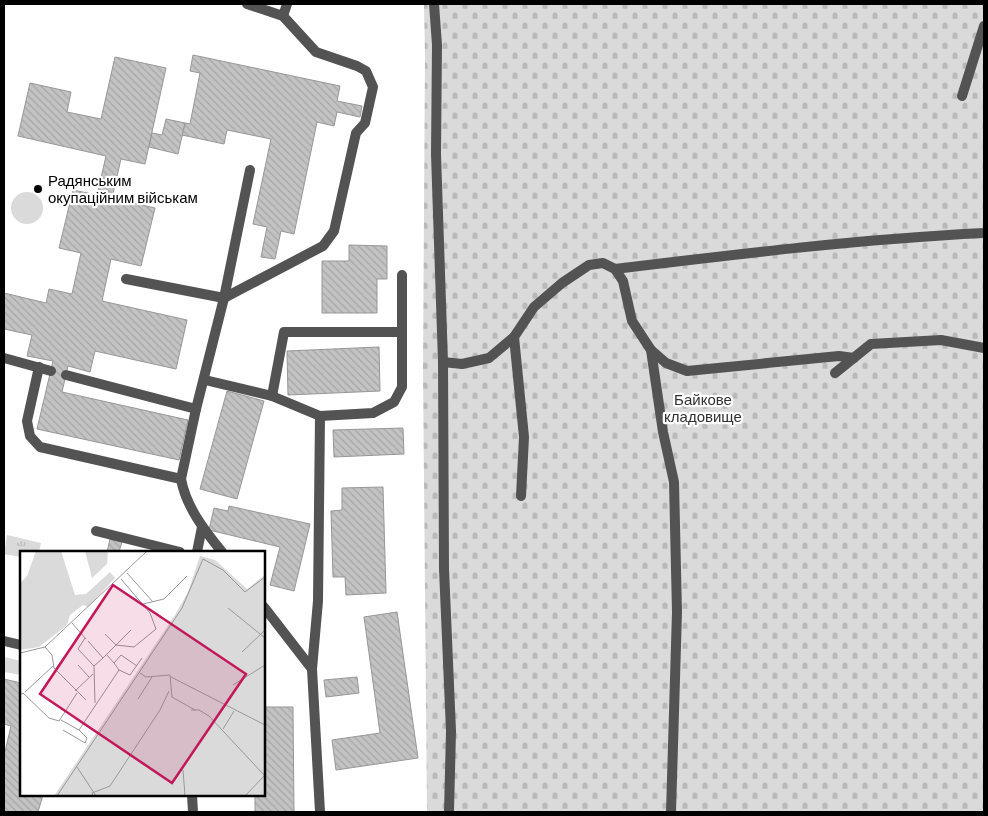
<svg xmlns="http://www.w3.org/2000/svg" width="988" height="816" viewBox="0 0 988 816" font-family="Barlow,sans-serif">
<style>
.grass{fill:#dadada}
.cemetery{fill:url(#cemetery-stones)}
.park{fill:url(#park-tufts)}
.building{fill:url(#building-back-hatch);stroke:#979797}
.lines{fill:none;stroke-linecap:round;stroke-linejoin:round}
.service{stroke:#535353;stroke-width:10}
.poi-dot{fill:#000;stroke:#fff;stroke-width:2}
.labels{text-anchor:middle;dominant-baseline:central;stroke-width:4.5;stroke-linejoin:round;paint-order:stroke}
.poi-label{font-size:15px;fill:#000;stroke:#fff;text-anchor:start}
.park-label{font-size:15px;fill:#313131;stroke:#fff}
.inset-road{fill:none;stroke:#999;stroke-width:1}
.view{fill:#c2185b;fill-opacity:0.15;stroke:#c2185b;stroke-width:2.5}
.inset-edge{fill:none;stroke:#000;stroke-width:2.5}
</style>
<defs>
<pattern id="cemetery-stones" width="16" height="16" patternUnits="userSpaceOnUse" patternTransform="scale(1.25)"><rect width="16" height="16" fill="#dadada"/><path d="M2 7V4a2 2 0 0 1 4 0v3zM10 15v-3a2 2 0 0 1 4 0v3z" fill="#b9b9b9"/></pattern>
<pattern id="park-tufts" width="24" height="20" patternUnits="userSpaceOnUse" patternTransform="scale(1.25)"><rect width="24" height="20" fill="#dadada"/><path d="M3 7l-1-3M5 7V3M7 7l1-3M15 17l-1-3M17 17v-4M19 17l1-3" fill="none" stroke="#b9b9b9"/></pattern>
<pattern id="building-back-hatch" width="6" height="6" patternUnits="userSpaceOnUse" patternTransform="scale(1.25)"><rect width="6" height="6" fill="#c3c3c3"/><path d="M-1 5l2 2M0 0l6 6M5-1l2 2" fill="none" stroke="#a6a6a6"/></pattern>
</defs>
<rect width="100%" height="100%" fill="#fff"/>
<!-- grass -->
<g class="grass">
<circle cx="27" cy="208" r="16"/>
<path d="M4,657L21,661V675L4,672Z"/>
</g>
<!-- cemetery -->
<path class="cemetery" d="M424,4H984V812H427L423,370L425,55Z"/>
<!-- park -->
<path class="park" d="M7,535L41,543L39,552H21V557L4,554Z"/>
<!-- building -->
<g class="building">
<path d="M193,55L340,86L337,101L362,106L360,117L337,112L334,126L317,122L294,234L281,231L275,259L261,257L267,227L253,224L271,139L227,130L224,144L182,135L185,123L190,124L200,73L190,71Z"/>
<path d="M115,57L166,68L145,164L121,159L112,198L155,208L141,266L111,259L102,301L187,320L176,369L95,351L90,372L68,366L62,392L188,420L179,460L37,429L53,361L27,356L32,335L4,329V293L46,303L49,289L72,294L81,253L59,248L73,190L97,195L106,156L18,136L30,83L71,92L67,112L101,119Z"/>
<path d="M166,119L185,123L178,154L149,147L152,133L162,135Z"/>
<path d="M349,245L387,246V279H377V313H322V261H349Z"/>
<path d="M379,347L380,391L288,395L287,351Z"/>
<path d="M227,391L264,401L237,499L200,489Z"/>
<path d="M403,428L404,454L334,457L333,430Z"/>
<path d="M383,487L386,593L346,595L345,577H333L331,511L342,510V488Z"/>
<path d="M229,506L310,524L294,591L270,585L280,547L209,530L214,508L228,511Z"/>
<path d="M110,539L122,542L119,552H107Z"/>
<path d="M397,612L418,758L336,770L332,740L380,733L364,617Z"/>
<path d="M357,677L359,693L326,697L324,680Z"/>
<path d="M4,679L21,683V795H43L38,812H4V756L11,726L4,724Z"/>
<path d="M264,707H293L294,812H255V795H264Z"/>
</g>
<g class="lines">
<!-- service -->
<g class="service">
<path d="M434,4L437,45L436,154L443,362L444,569L451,731L449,812"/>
<path d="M283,16L287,4"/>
<path d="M962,96L984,26"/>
<path d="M615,269C738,254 861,239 984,233"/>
<path d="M126,279L224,298L323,246L334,231L356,133L365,123L373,87L366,71L357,66L316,52L283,16L247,4"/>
<path d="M514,337L524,437L521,496"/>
<path d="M651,350L663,432L674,482L677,612L671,812"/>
<path d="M4,358L51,371"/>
<path d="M443,362L462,364L489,358L514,337L534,307L562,283L589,265L603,263L615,269L623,281L632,321L651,350L666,363L687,371L839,356L854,358"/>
<path d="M39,367L27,421L30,436L40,447L181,479L196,409"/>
<path d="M835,373L871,344L941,340L984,348"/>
<path d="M66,375L196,409L224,298L250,170"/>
<path d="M205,380L272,396L284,332H401"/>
<path d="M272,396L320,416L373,413L394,402L402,387V275"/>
<path d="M320,416L318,601L312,669L320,812"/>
<path d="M181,479C186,507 205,531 222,552"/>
<path d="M96,531L180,552"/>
<path d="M197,552L202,527"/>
<path d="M264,607L312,669"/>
<path d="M4,641L21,645"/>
<path d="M192,795L193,812"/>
</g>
</g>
<!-- markers -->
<circle class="poi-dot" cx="38" cy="189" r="5"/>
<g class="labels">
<!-- poi labels -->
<g class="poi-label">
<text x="48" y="180">Радянським<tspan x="48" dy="17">окупаційним військам</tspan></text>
</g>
<!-- park labels -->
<g class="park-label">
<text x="703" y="399">Байкове<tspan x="703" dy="17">кладовище</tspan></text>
</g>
</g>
<!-- overview -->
<g transform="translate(20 551)">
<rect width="245" height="245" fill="#fff"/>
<path d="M16,0H41L55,44L66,43L90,21L95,27L68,56L63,54L50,64L47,74L19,96L0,99V32L7,25ZM65,0H88L87,13L72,27Z" fill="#dadada"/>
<path d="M180,5L195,9L227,38L245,24V245H34L155,64L168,41Z" fill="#dadada"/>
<path class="inset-road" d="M107,22L133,51M123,53L144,48L167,25M208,57L245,87M52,72L66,88M85,83L96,94L114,96L136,78L130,62L101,28M65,87L58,98L74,115L83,107M68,90L83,107L111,79M25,96L32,104L34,117L66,149M222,101L245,79M0,102L25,96L127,0M86,103L94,112L101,104L117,115M94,112L99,119L110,124L122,107M58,114L69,126M74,115L75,152M120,122L126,126L150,124L152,146L175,159M151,126L245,174M213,134L245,114M55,140L73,123M5,141L33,115M0,144L3,142L29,167L39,170L57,142M118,148L132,126M171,159H179L189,165L245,225M41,169L59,179L99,119M203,178L214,160M43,179L65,192L67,187L59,179M57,216L76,245M163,219L165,245M37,245L162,57L183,8L203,19L225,41L245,26M73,245L72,242L90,235L140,159L149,140M225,245L244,225"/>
<path class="view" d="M93,34L226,123L152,232L20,143Z"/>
<rect width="245" height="245" class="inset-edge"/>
</g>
<!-- border -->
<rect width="988" height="816" fill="none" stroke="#000000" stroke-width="10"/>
</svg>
